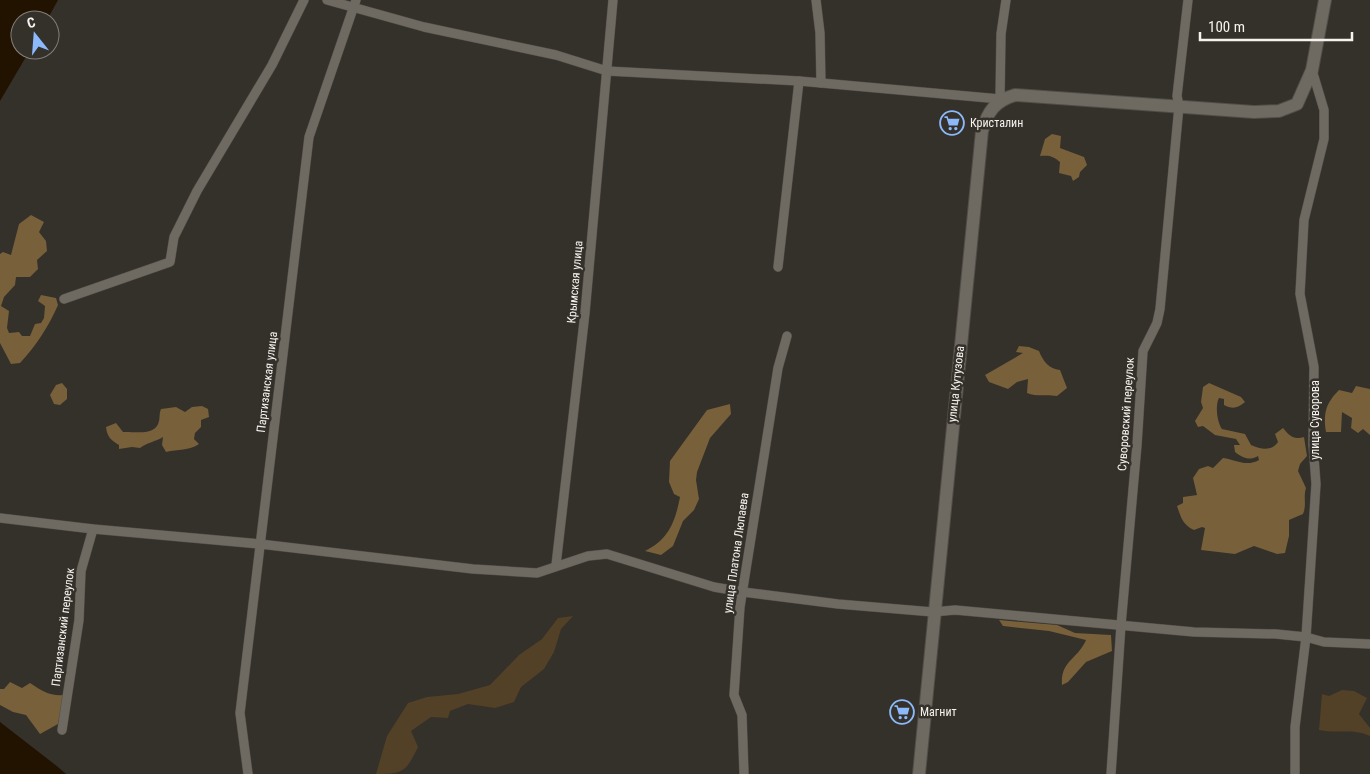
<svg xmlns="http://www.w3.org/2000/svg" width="1370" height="774" viewBox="0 0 1370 774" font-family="'Roboto Condensed',sans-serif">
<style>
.green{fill:#524127}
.forest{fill:#77603a}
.water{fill:#221300}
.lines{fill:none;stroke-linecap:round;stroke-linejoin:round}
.street-casing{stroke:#504d47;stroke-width:10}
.secondary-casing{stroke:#504d47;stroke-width:14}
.street{stroke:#6e6a62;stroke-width:9}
.secondary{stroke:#6e6a62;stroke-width:12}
.labels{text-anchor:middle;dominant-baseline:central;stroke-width:5;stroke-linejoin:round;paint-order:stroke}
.poi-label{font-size:12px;fill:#f6f3ef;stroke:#34302a;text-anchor:start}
.street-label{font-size:12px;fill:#f6f3ef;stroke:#34302a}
</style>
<rect width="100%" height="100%" fill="#34302a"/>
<!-- green -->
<g class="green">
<path d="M573,616L561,629L554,652L544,669L521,687L514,702L495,708L468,704L450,711L448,718L431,717L411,731L418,747C406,772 403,774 376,774L387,736L408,703L427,697L458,694L490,685L519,655L542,639L558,618Z"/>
<path d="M1342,690L1354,691L1367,698L1359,714L1370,728V736C1352,728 1338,734 1319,730L1322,694L1329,696Z"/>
</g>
<!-- forest -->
<g class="forest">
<path d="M1052,134L1061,136L1060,148L1084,157L1087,165L1080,172L1079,177L1073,181L1071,176L1059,173L1060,162C1053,156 1049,155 1040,156L1045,139Z"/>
<path d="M31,215L44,222L39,232L46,241L47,251L37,260L38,269L30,277H16L15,285L4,297L1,306L9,311L7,328L9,333L19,332L22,336H30L35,324L41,323L44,318L45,306L38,301L41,295L56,298L58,305C49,326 36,346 20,363L11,364L0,343V254L3,252L11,255L19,224Z"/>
<path d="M1019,346L1029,347L1039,351C1043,361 1049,369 1060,370L1067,388L1057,396C1046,394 1037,397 1027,393L1028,379L1017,382L1008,389L989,382L985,375L1023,353L1016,352Z"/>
<path d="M62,383L67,389V399L60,405L54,404L50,395L56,385Z"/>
<path d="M1209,383L1241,397L1245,402C1237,409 1232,409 1224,405V399L1219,398C1215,405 1217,422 1222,429L1245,434L1251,445C1261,449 1271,452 1278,442L1275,434L1283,428C1290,436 1293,440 1304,437L1307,456L1300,464L1298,471L1306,488C1303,498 1307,504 1303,514L1289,520V536L1285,553L1277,554L1254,546L1235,554L1201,550L1205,528L1202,527L1194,530C1183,525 1181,518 1177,506L1183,503V497L1197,495L1193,478L1199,469L1208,466L1213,468L1223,458C1236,460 1247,467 1259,460L1258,456C1249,461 1243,458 1235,452L1234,445H1240L1236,439L1215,435L1203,426L1198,427L1195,421L1203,408L1201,402L1203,387Z"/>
<path d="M1356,386L1370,389V435L1363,429L1358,433L1351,428L1352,418L1342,412L1341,432H1326C1323,413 1326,403 1339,390L1352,393Z"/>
<path d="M730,404L731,414L710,438L697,472L696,480L699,499L694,510L683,521L673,546L661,555L645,551C669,539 675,522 680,497L674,494L669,482L670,461L707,410Z"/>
<path d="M202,406L208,409L209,417L201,420V427L195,433L194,439L199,444C189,451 178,449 166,452L162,445L163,437C155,442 148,442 140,448L132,447L119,449V445C111,440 107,437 106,427L116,423L123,432C133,431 156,437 159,421C160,417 159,414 161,409L176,407L185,412L192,407Z"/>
<path d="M999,620L1057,625L1075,633L1111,635L1112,651L1086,662L1068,682L1062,685C1060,661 1078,659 1086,640L1049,631L1003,626Z"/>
<path d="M10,682L22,688L30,683C42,691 49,696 64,695L58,724L40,734L26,715L13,712L0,705V689H4Z"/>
</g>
<!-- water -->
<g class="water">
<path d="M0,0H58L47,20H20V50H30L0,101Z"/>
<path d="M0,722L58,767L66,774H0Z"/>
</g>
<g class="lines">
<!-- street casing -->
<g class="street-casing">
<g id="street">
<path d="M327,0L424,27L556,55L607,71L799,81L1000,99L1001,34L1006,0"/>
<path d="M816,0L820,33L821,83"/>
<path d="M778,267L799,81"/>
<path d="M64,299L170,262L174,237L197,191L272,65L304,0"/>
<path d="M0,518L93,529L260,544L473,569L537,573L588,556L607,554L714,587L743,592L838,604L933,612L955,610L1194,632L1276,634L1306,637L1324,642L1370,644"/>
<path d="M556,565L585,313L613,0"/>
<path d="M62,730L79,620L81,571L93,529"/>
<path d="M248,774L240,713L309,137L356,0"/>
<path d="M744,774L742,715L734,695L740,607L778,368L787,336"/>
<path d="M1111,774L1121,625L1137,445L1143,351L1157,323L1160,309L1179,106L1177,96L1188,0"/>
<path d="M1295,774V727L1306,637L1316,484L1313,444L1314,367L1300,294L1304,220L1324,139V110L1312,70"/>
</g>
</g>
<!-- secondary casing -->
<g class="secondary-casing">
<path id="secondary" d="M919,774L982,131C988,111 995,101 1015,95L1254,112L1279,111L1297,104L1312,70L1325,0"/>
</g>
<!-- street -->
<use href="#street" class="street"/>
<!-- secondary -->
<use href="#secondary" class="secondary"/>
</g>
<!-- icons -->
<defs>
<g id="supermarket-ring" transform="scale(1.25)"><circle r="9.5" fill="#34302a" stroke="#8cb9fc" stroke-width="1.5"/><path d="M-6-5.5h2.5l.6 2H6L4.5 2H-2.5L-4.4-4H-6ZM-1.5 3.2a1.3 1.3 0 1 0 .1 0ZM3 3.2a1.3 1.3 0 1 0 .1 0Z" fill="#8cb9fc"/></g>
</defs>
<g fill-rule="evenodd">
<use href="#supermarket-ring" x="952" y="123"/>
<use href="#supermarket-ring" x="902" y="712"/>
</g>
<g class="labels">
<!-- poi labels -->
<g class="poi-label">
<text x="970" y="123">Кристалин</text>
<text x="920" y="712">Магнит</text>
</g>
<!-- street labels -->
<g class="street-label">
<text transform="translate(575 282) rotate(-85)">Крымская улица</text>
<text transform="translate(267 382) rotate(-83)">Партизанская улица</text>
<text transform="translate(956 384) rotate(-84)">улица Кутузова</text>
<text transform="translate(1126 414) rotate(-86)">Суворовский переулок</text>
<text transform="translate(1315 420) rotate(-90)">улица Суворова</text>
<text transform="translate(736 553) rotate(-82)">улица Платона Люпаева</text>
<text transform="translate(63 627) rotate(-83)">Партизанский переулок</text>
</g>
</g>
<!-- north arrow -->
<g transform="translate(35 35) rotate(343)"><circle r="24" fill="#34302a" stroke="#827e79"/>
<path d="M0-4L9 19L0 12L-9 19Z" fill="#8cb9fc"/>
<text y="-8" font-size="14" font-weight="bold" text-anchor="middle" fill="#f6f3ef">С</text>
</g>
<!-- scale -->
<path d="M1200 32v8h152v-8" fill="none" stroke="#f6f3ef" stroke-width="2.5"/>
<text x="1208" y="32" font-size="15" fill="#f6f3ef" stroke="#34302a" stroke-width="4" paint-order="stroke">100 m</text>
</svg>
